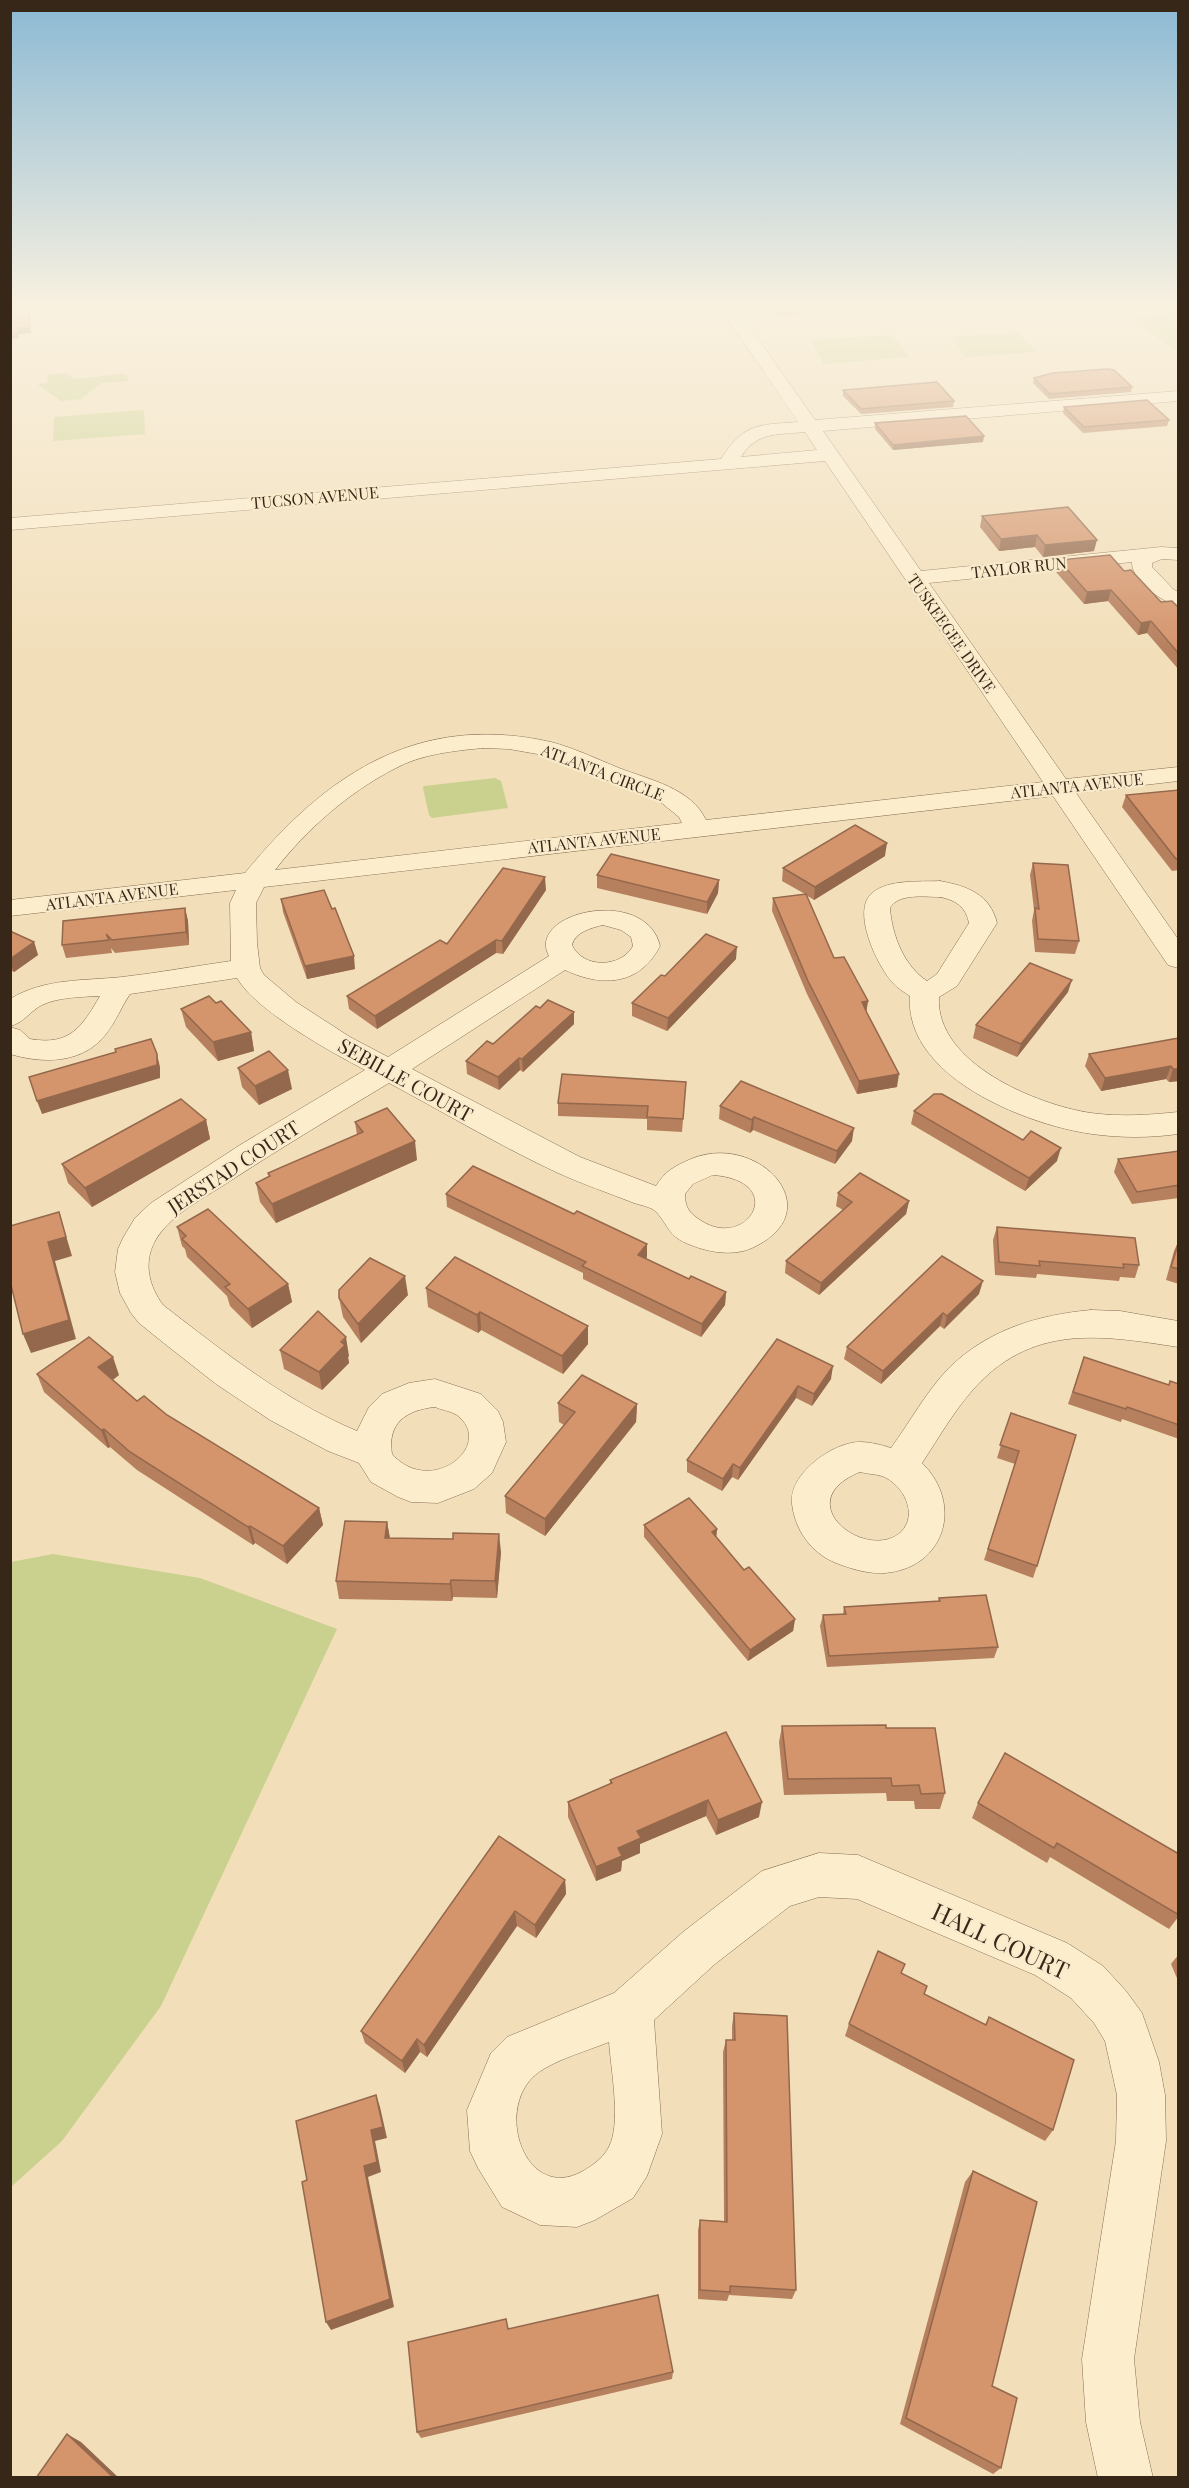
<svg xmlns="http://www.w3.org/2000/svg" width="1189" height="2488" viewBox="0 0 1189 2488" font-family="'Playfair Display',serif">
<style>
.green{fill:#cad08d}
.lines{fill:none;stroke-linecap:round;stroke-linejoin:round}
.minor-casing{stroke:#896e53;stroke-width:1}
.minor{fill:#fcedcd;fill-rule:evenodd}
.wall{fill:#b67f5d}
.shaded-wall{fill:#94684c}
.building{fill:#d4946c;stroke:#94684c;stroke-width:1.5}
.labels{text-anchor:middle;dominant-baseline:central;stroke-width:4.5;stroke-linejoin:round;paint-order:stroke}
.far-street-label{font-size:16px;fill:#372719;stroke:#f8eaca}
.street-label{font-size:20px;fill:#372719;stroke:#f8eaca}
.near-street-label{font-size:24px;fill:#372719;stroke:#f8eaca}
</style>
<rect width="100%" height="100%" fill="#f2dfba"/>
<!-- green -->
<g class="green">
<path d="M1178,313V349H1172L1132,318Z"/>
<path d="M1018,332L1037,352L965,357L950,337Z"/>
<path d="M892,335L909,357L824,364L810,340Z"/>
<path d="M67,373L73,379L121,374L127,375L128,381L102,383L81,399L61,401L37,384L47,383L48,375Z"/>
<path d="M144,410L145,434L53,441L54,417Z"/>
<path d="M495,778L501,781L508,808L432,818L429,815L423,788L424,786Z"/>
<path d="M53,1554L200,1578L337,1629L161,2006L62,2141L11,2187V1562Z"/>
</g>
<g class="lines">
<!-- minor casing -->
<g class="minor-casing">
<g id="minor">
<path d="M719,306H735L815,420L1178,391V401L823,431L921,571L1161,547L1178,548V560L1162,559L1152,563V567L1173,589L1178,592V606C1162,602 1131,580 1132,562L929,583L1066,779L1178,767V781L1076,793L1178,939V968L1168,965L1053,796L264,887L256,903L257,943L260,968L264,975L296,1002L350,1037L388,1057L549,956C525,912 646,885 660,946C640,985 603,988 565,970L412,1069L580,1157L656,1186C665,1171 675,1166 691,1159C758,1131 833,1211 752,1248C732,1257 706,1252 686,1243C667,1235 667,1222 655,1211C651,1207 640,1205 634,1203C609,1193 582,1184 558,1173C500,1146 445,1113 389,1083C336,1115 282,1147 230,1181C205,1198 170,1214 155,1241C143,1263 149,1286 163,1305C224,1352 285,1401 357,1431L369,1407L382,1394L409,1383L435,1379L481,1394L498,1411L503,1422L506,1442L492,1473L474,1489L438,1503L411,1502L398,1497L371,1482L359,1463L328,1451L270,1420L216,1384L165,1344L139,1323L131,1313L120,1293L115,1272L118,1249L123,1238L135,1218L151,1203L240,1145L365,1070C331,1052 256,1011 237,978L130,994C121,1007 116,1022 106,1034C83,1064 43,1064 10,1054V1027L20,1030L30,1039C70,1046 82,1027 100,996C81,997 59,997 42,1005C30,1011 24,1023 10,1026V999C45,978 83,981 122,977C158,973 195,966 231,961L230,903L236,890L10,916V900L245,873C326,774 418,712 551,742C574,748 597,759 619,768C650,780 691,788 706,820L1043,782L825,461L10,530V518L721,459C744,423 758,425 798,422ZM805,432L817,450L741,457C757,431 778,435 805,432ZM483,748L509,749L543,755L658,800L679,817L682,823L275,870C307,829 348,793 394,769C421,754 453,751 483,748ZM603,925L621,930L631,937L633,946C621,968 583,969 572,945C575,932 591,928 603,925ZM713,1175C790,1181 747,1252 700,1220C689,1213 685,1207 685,1194L693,1184ZM435,1407C441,1410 451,1411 457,1415C496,1445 431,1498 392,1454C387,1423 406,1410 435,1407Z"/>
<path d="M940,881C967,886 990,894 997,923L957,986L939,997C935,1063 1037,1105 1091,1113C1121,1117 1149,1115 1178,1112V1134C1150,1138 1121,1138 1092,1134C1027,1125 904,1077 910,996C904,992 897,988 892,982C877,965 851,911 872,893C889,879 919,882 940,881ZM940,897C956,900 966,907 969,923L937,974L927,981C904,966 892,935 890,908C898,893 925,897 940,897Z"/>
<path d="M1091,1310L1120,1311L1178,1321V1347C1100,1335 1030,1323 971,1392C952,1414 938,1439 922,1463C964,1504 945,1568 885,1573C867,1574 852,1569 836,1563C811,1553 795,1530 792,1504C788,1474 833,1442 860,1442C870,1442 882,1445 891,1448C910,1422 926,1392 948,1369C987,1330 1037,1315 1091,1310ZM860,1472C867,1474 875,1474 882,1476C903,1484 919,1514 901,1532C867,1563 786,1502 860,1472Z"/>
<path d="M819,1853L858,1855L1067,1943L1103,1966L1126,1991L1142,2013L1159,2062L1165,2095L1166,2141L1134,2359L1140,2422L1153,2478H1098L1086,2422L1082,2359L1116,2141L1117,2095L1105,2041L1094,2023L1071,1998L1035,1975L857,1899L819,1897L790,1906L715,1964L654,2020L662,2134L647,2176L633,2198L595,2220L577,2227L540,2225L502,2207L478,2168L470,2151L467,2110L491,2053L507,2037L614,1993L683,1932L762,1871ZM609,2042C611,2070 620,2117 611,2142C606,2156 595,2164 583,2171C524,2205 490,2102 542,2070C561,2058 587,2051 609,2042Z"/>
</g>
</g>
<!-- minor -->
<use href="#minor" class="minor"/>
</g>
<!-- wall -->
<g class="wall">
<path d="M771,306H871V308H868V310L782,316L778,315Z"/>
<path d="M1034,378L1132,387L1131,392L1049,399L1033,383Z"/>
<path d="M843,390L954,401L953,407L861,414L843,396Z"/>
<path d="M1064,407L1169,420L1167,426L1083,433L1063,413Z"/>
<path d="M875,423L983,442L893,450L875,429Z"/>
<path d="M982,516L1094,551L1043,557L1035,547L999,551L980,527Z"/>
<path d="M1059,560L1124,571L1161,602L1179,608V670L1147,633L1138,635L1108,601L1084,604L1056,572Z"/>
<path d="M1179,790V870L1172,871L1122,807L1126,795Z"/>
<path d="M885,856L814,900L806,895L834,958L868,1001L866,1011L897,1087L857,1094L807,994L772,911L773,898L805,894L782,881L783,868Z"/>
<path d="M1033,863L1079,941L1075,954L1035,952L1032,921L1034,910L1030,875Z"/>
<path d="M597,875L719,880L718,893L707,914L597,888Z"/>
<path d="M546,890L503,954L496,953L377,1029L349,1009L347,996Z"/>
<path d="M281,899L332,909L355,969L307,979L283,912Z"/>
<path d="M185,908L188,921L189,945L115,953L111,948L112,953L66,958L62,945Z"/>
<path d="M10,931L34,942L38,955L14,972L10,970Z"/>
<path d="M736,959L667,1031L632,1016V1003L665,976Z"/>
<path d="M1068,992L1017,1057L973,1038L976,1025Z"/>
<path d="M216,1003L251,1032L254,1051L218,1061L186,1027L181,1009Z"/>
<path d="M540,1008L574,1012V1024L523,1072L520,1070L499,1090L467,1074L466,1061L493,1044Z"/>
<path d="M1179,1038V1081L1169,1082L1166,1079L1101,1091L1085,1066L1089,1054Z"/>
<path d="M238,1068L292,1089L259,1105L242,1087Z"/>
<path d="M686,1082L682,1132L647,1130V1119L558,1116V1103Z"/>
<path d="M720,1106L852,1141L835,1164L753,1130L750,1133L719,1119Z"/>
<path d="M914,1111L1057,1161L1025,1191L911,1124Z"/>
<path d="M206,1120L210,1139L92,1207L68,1183L62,1164Z"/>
<path d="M355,1122L417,1160L276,1223L260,1202L256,1183L269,1177L268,1173L357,1135Z"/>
<path d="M1179,1151V1198L1132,1204L1114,1172L1118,1159Z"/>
<path d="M838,1193L909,1201L906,1214L819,1295L785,1273L786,1261L843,1210L836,1206Z"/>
<path d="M446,1194L557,1206L574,1214L647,1257L645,1258L689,1279L726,1292L725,1305L701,1337L583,1279V1273L447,1207Z"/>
<path d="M177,1227L288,1284L292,1302L252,1328L230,1306L227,1296L187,1257L185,1249L182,1246Z"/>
<path d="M997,1227L1139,1265L1135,1278L1120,1277L1119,1281L1037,1274L1036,1278L995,1275L993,1240Z"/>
<path d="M1179,1240V1284L1166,1280L1174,1251Z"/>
<path d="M426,1288L588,1344L563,1374L481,1330L478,1333L428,1307Z"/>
<path d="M979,1294L944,1329L940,1326L881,1384L844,1359L847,1347Z"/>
<path d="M408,1295L361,1343L343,1317L339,1298Z"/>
<path d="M777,1339L831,1379L812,1406L796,1398L738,1480L732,1477L722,1491L687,1472V1460Z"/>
<path d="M280,1350L349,1356L348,1357L349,1363L322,1390L284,1369Z"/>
<path d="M1084,1357L1169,1385L1179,1384V1439L1122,1419L1121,1422L1068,1404Z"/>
<path d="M37,1374L119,1375L113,1380L137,1401L167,1415L319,1508L323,1525L287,1564L255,1543L253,1545L137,1470L110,1447L108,1448L44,1392Z"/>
<path d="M558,1403L637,1404L636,1422L545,1536L506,1513L505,1496L564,1425L559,1422Z"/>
<path d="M1011,1413L1076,1435L1037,1566L1033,1578L984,1560L1015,1464L997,1458Z"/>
<path d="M387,1522L390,1538L501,1552L497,1598L453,1597L452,1601L339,1599L336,1581Z"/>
<path d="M644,1525L717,1529L716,1537L744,1570L795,1619L793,1631L748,1661L644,1537Z"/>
<path d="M939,1598L998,1647L994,1658L827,1667L820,1626L823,1615L843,1614L844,1607L938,1601Z"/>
<path d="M782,1726L886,1728L945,1793L940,1809H915L914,1801H887L886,1793L784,1795L779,1742Z"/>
<path d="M726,1732L759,1817L716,1835L706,1816L640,1844V1853L622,1861L621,1871L596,1881L568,1817V1802L610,1784V1780Z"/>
<path d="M978,1803L1179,1854V1916L1169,1929L1050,1857L1047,1863L972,1818Z"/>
<path d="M499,1836L565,1880L566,1894L536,1938L517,1926L427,2057L420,2052L405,2073L365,2043L361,2031Z"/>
<path d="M1179,1954V1983L1171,1964Z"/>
<path d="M901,1974L924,1994L985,2025L989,2017L1053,2130L1045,2141L845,2036L849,2024Z"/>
<path d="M734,2013L796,2290L792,2299L729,2295L727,2301L698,2299V2230L700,2220L724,2221L723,2052L726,2040H732V2026Z"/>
<path d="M973,2171L992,2386L1001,2468L993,2474L900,2424L965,2182Z"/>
<path d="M673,2372L672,2379L421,2438L417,2432Z"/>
</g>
<!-- shaded-wall -->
<g class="shaded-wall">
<path d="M29,306L31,333L19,334V338L10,339V334Z"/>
<path d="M984,436L983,442L893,450V445Z"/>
<path d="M1037,535L1035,547L999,551L1001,539Z"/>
<path d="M1097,540L1094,551L1043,557L1045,545Z"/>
<path d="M1111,590L1108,601L1084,604L1087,592Z"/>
<path d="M1151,621L1147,633L1138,635L1141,623Z"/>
<path d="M887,843L885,856L814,900L815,887Z"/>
<path d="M545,877L546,890L503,954L502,941Z"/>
<path d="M719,880L718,893L707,914V902Z"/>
<path d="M185,908L188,921L189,945L186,932Z"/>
<path d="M496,940V953L377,1029L375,1016Z"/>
<path d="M34,942L38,955L14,972L10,962V959Z"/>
<path d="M737,947L736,959L667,1031L668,1018Z"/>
<path d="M354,956L355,969L307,979L305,966Z"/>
<path d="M1072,980L1068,992L1017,1057L1021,1044Z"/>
<path d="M868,1001L866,1014L862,1002Z"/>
<path d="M574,1012V1024L523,1072L522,1059Z"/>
<path d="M251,1032L254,1051L218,1061L213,1042Z"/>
<path d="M157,1054L160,1067V1078L42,1114L37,1101Z"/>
<path d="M519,1058L520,1070L499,1090L498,1077Z"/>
<path d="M1171,1066L1166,1079L1101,1091L1105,1078Z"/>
<path d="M1173,1069H1179V1081L1169,1082Z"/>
<path d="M288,1070L292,1089L259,1105L255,1086Z"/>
<path d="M899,1074L897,1087L857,1094L859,1081Z"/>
<path d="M754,1117L753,1130L750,1133L752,1120Z"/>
<path d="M206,1120L210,1139L92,1207L85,1188Z"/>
<path d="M854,1128L852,1141L835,1164L837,1151Z"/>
<path d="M415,1141L417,1160L276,1223L272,1204Z"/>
<path d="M1061,1148L1057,1161L1025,1191L1029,1178Z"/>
<path d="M909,1201L906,1214L819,1295L821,1283Z"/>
<path d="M59,1212L72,1256L55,1261L76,1339L31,1353L23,1334L48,1242Z"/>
<path d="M647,1244V1257L638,1267V1255Z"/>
<path d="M405,1276L408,1295L361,1343L358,1324Z"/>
<path d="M983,1281L979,1294L944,1329L947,1316Z"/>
<path d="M288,1284L292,1302L252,1328L248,1309Z"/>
<path d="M726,1292L725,1305L701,1337L702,1324Z"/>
<path d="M480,1312L481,1330L478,1333L477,1315Z"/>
<path d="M943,1313L940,1326L881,1384L883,1371Z"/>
<path d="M588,1326V1344L563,1374L562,1356Z"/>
<path d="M346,1337L349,1356L348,1357L349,1363L322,1390L319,1372Z"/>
<path d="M113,1357L119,1375L105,1385L98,1367Z"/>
<path d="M833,1366L831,1379L812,1406L814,1394Z"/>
<path d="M798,1386L796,1398L738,1480L740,1468Z"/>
<path d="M637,1404L636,1422L545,1536V1519Z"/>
<path d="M104,1429L110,1447L108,1448L101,1430Z"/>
<path d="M733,1464L732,1477L722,1491L723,1479Z"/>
<path d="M319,1508L323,1525L287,1564L283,1546Z"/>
<path d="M387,1522L390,1539L385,1538Z"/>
<path d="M250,1526L255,1543L253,1545L248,1527Z"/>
<path d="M717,1529L716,1541L712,1532Z"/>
<path d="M499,1534L501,1552L497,1598L495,1581Z"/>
<path d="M451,1580L453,1597L452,1601L450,1584Z"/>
<path d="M795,1619L793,1631L748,1661L750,1650Z"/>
<path d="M708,1800L706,1816L640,1844V1853L622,1861L621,1871L596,1881V1867L637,1831Z"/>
<path d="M762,1802L759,1817L716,1835L718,1820Z"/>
<path d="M565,1880L566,1894L536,1938L535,1925Z"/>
<path d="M515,1911L517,1926L427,2057L424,2045Z"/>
<path d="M417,2039L420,2052L405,2073L402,2061Z"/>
<path d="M376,2095L380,2107L387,2138L375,2141L381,2172L368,2177L394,2307L331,2330L326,2322L364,2166Z"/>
<path d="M67,2434L81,2442L119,2478H114Z"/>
</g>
<!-- building -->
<g class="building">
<path d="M10,306H29L30,327L18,328V333L10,334Z"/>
<path d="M775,306H856L782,311L778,309Z"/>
<path d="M1108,369L1114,370L1132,387L1050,394L1034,378L1053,373Z"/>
<path d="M937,382L954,401L861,409L843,390Z"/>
<path d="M1147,400L1169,420L1084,427L1064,407Z"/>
<path d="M966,416L984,436L893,445L875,423Z"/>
<path d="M1068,507L1097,540L1045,545L1037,535L1001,539L982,516Z"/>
<path d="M1110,555L1124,571L1131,570L1161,602L1172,601L1179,608V654L1151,621L1141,623L1111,590L1087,592L1059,560Z"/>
<path d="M1179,790V858L1176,859L1126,795Z"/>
<path d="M855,825L887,843L815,887L783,868Z"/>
<path d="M611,854L719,880L707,902L597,875Z"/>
<path d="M1033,863L1068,865L1079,941L1038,939L1035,908L1039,909Z"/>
<path d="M503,868L545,877L502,941L496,940L375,1016L347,996L440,940L447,944Z"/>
<path d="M324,890L332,909L335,908L354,956L305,966L281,899Z"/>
<path d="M806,894L834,958L844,957L868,1001L862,1002L867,1013L899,1074L859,1081L808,981L773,898Z"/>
<path d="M185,908L186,932L112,940L106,934L109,940L62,945L63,921Z"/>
<path d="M10,931L34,942L10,959Z"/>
<path d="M706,934L737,947L668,1018L632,1003L661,975L665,976Z"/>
<path d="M1030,963L1072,980L1021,1044L976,1025Z"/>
<path d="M209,996L216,1003L221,1001L251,1032L213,1042L181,1009Z"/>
<path d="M548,1000L574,1012L522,1059L519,1058L498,1077L466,1061L487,1041L493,1044L536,1006L540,1008Z"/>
<path d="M1179,1038V1069H1173L1171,1066L1105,1078L1089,1054Z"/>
<path d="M151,1039L157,1054V1065L37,1101L29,1077L116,1052L115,1049Z"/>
<path d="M269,1051L288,1070L255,1086L238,1068Z"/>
<path d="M562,1074L686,1082L683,1119L647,1117L648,1106L558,1103Z"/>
<path d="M741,1081L854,1128L837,1151L754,1117L752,1120L720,1106Z"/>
<path d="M934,1094H942L1023,1140L1031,1131L1061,1148L1029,1178L914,1111Z"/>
<path d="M181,1099L206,1120L85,1188L62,1164Z"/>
<path d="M387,1108L415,1141L272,1204L256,1183L270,1176L268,1173L363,1132L355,1122Z"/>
<path d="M1179,1151V1185L1137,1192L1118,1159Z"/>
<path d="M473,1166L557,1206L574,1214L577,1211L647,1244L638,1255L689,1279L691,1276L726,1292L702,1324L582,1266L586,1262L446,1194Z"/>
<path d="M860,1173L909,1201L821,1283L786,1261L852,1202L838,1193Z"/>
<path d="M208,1209L288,1284L248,1309L225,1287L230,1284L182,1239L186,1236L177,1227Z"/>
<path d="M59,1212L66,1237L48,1242L69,1320L23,1334L10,1281V1226Z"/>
<path d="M997,1227L1135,1238L1139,1265L1123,1264L1124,1268L1039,1261L1040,1266L999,1262Z"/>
<path d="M1179,1241V1269L1171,1267Z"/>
<path d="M942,1256L983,1281L947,1316L943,1313L883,1371L847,1347Z"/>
<path d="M455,1257L588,1326L562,1356L480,1312L477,1315L426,1288Z"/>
<path d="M370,1258L405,1276L358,1324L339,1298V1290Z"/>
<path d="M318,1311L346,1337L341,1342L345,1345L319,1372L280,1350Z"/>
<path d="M89,1337L113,1357L98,1367L137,1401L144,1396L167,1415L319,1508L283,1546L250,1526L248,1527L130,1452L104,1429L101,1430L37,1374Z"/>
<path d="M777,1339L833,1366L814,1394L798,1386L740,1468L733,1464L723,1479L687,1460Z"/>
<path d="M1084,1357L1169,1385L1170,1381L1179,1384V1425L1127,1407L1126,1409L1073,1392Z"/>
<path d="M582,1375L637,1404L545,1519L505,1496L575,1412L558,1403Z"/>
<path d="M1011,1413L1076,1435L1037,1566L988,1549L1019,1451L1000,1445Z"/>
<path d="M689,1498L717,1529L712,1532L744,1570L749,1567L795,1619L750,1650L644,1525Z"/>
<path d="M345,1521L387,1522L385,1538L453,1539V1533L499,1534L495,1581L451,1580L450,1584L336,1581Z"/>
<path d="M986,1595L998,1647L829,1656L823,1615L846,1614L844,1607L940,1601L939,1598Z"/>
<path d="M886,1725V1728H935L945,1793L921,1794L919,1785L892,1786L891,1778L788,1779L782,1726Z"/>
<path d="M726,1732L762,1802L718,1820L708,1800L637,1831L641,1838L618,1848L622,1856L596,1867L568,1802L612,1783L610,1780Z"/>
<path d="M1005,1753L1179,1854V1915L1057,1843L1054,1848L978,1803Z"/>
<path d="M499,1836L565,1880L535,1925L515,1911L424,2045L417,2039L402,2061L361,2031Z"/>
<path d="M878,1951L905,1964L901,1973L927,1986L924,1994L986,2025L989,2017L1074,2060L1053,2130L849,2024Z"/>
<path d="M734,2013L787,2016L796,2290L730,2286V2292L700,2290V2220L727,2222L726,2040H735Z"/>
<path d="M376,2095L383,2127L371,2130L377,2162L364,2166L390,2299L326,2322L302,2182L307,2180L296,2121Z"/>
<path d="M973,2171L1037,2202L992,2386L1017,2398L1001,2468L906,2418Z"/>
<path d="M658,2295L673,2372L417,2432L408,2342L506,2319L508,2329Z"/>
<path d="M67,2434L114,2478H36Z"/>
</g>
<!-- sky -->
<linearGradient id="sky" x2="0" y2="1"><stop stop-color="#8bb9d4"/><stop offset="0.47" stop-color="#f9f1e0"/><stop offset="1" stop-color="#f9f1e0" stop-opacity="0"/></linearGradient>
<rect width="1189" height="654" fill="url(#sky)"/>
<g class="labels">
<!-- far-street labels -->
<g class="far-street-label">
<text transform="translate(315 497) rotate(-5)">TUCSON AVENUE</text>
<text transform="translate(1019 567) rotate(-6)">TAYLOR RUN</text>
<text transform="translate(952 633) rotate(55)">TUSKEEGEE DRIVE</text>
<text transform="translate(603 772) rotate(21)">ATLANTA CIRCLE</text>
<text transform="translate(1077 785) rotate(-6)">ATLANTA AVENUE</text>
<text transform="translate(594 840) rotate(-6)">ATLANTA AVENUE</text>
<text transform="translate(112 896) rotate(-7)">ATLANTA AVENUE</text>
</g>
<!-- street labels -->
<g class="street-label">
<text transform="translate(406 1079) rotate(29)">SEBILLE COURT</text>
<text transform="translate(233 1166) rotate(-33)">JERSTAD COURT</text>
</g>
<!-- near-street labels -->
<g class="near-street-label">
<text transform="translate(1001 1940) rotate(25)">HALL COURT</text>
</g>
</g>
<!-- border -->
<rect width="1189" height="2488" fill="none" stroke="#372719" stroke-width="24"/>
</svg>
